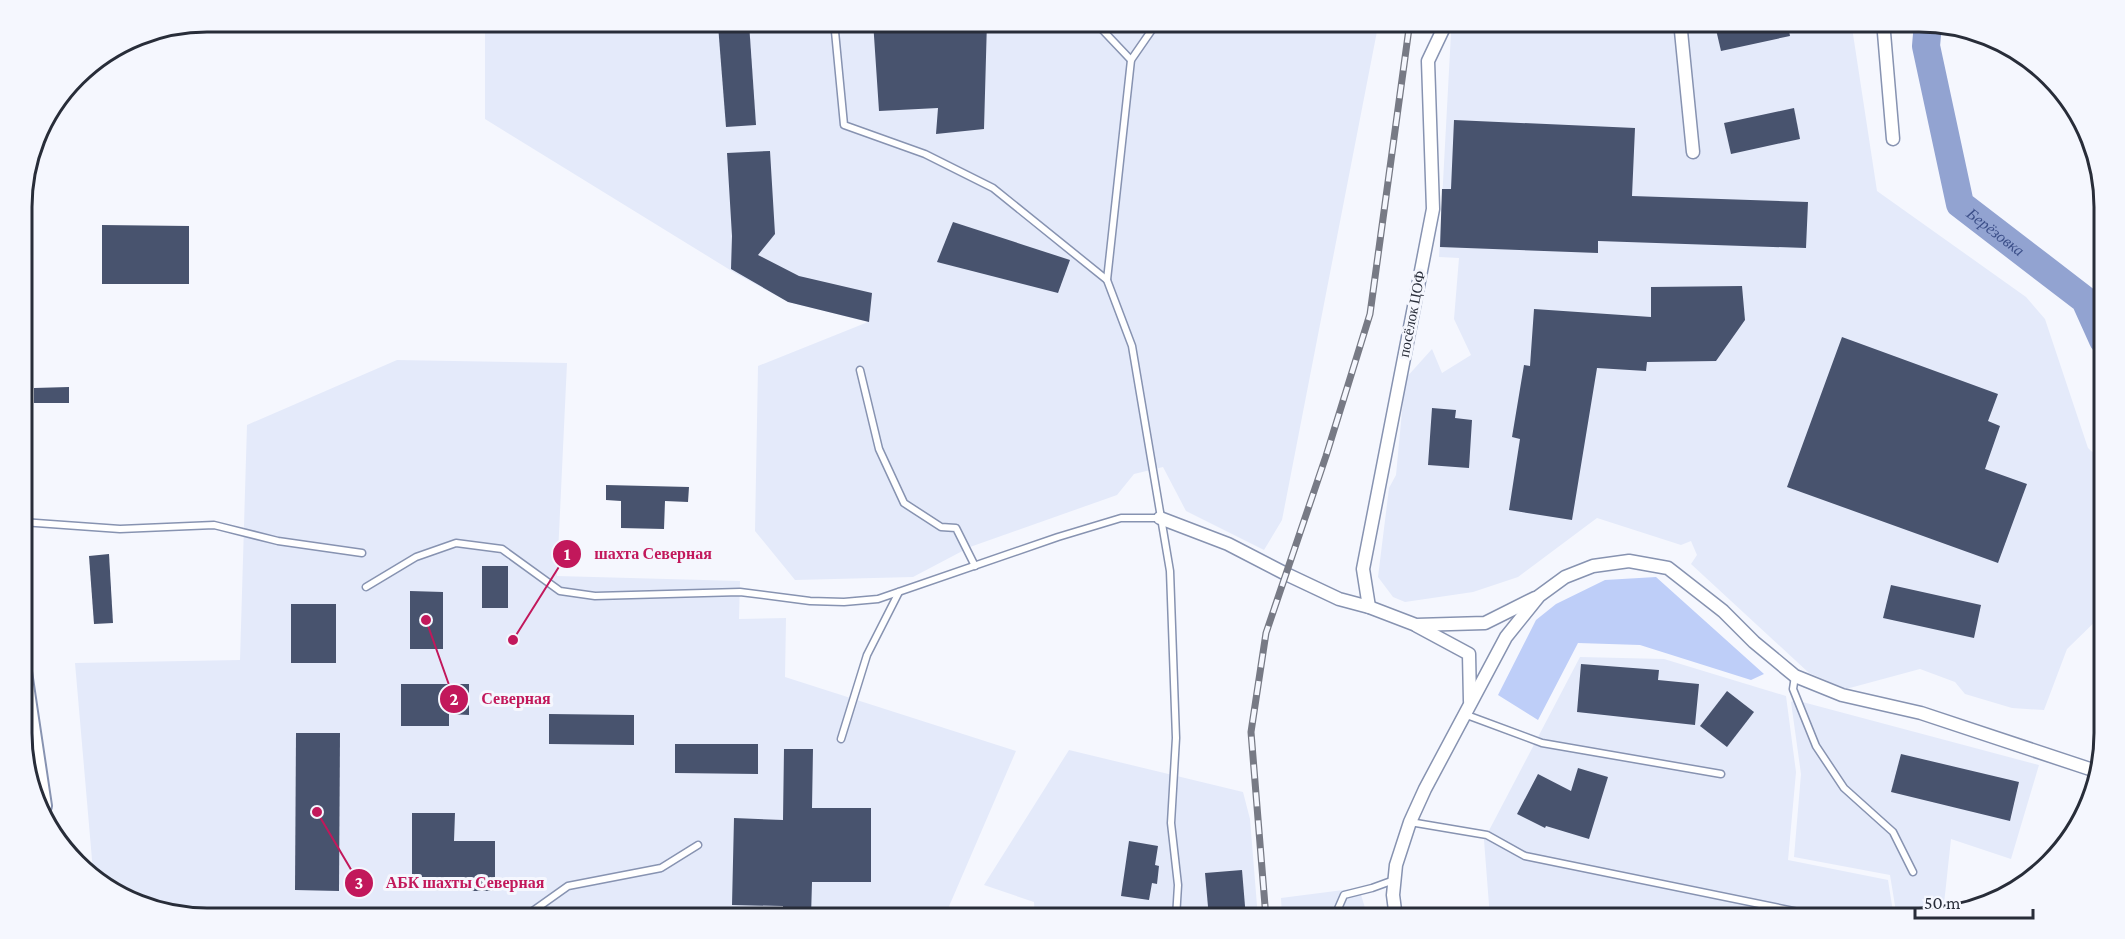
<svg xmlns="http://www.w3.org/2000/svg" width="2125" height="939" viewBox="0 0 2125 939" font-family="'Crimson Pro',serif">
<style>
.built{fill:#e4eafa}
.green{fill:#becef8}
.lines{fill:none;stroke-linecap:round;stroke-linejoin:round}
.river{stroke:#92a3d1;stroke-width:28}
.building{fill:#48536e}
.service-casing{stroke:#8793b1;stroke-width:9}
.minor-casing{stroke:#8793b1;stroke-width:15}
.tertiary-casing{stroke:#8793b1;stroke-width:20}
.service{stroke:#fff;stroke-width:6}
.minor{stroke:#fff;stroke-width:12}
.tertiary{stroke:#fff;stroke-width:16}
.rail-casing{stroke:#777a85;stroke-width:7}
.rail{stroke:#f5f7fe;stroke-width:4.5;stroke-dasharray:14;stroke-linecap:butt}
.labels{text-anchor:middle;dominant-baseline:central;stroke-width:6;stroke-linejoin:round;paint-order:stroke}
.street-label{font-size:15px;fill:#282d39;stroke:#f5f7fe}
.water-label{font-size:16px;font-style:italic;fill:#3d508a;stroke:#f5f7fe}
.rim{fill:none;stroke:#282d39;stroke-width:3}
.leader{fill:none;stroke:#c2185b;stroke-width:2}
.callout-dot{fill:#c2185b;stroke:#f5f7fe;stroke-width:2}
.mark-label{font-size:18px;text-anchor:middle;font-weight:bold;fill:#fff}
.callout-label{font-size:16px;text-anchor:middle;font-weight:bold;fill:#c2185b;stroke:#f5f7fe;stroke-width:6;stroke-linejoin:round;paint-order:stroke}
</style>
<rect width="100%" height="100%" fill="#f5f7fe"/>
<!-- built -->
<g class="built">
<path d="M485,21H1379L1282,520L1264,550L1186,511L1163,467L1134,474L1117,495L970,547L913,577L795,580L755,531L758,366L868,322L788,302L735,273L485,119Z"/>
<path d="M1466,21H1851L1877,191L2026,297L2045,319L2088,448L2103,462L2104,613L2067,649L2044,710L2012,708L1965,694L1955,682L1920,669L1846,689L1809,673L1691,564L1697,555L1691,541L1681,545L1597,518L1518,577L1473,592L1405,602L1393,597L1378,577L1389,488L1396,475L1405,379L1432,349L1442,373L1471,355L1454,319L1459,258L1439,257L1451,33Z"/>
<path d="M397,360L567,363L557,576L740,581L739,619L786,618L785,677L1016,751L944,918H738V908L705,918H207L135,904L93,871L75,663L240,660L247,425Z"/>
<path d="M1580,657L1664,659L1786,696L1796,772L1788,860L1888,880L1894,918H1490L1484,840Z"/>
<path d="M1795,700L2039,765L2011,859L1951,839L1943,913L1930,918H1897L1890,875L1794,857L1801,774L1791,702Z"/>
<path d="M1069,750L1243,792L1250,819L1258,918H1035L1034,902L984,885Z"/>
<path d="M1359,888L1368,918H1282L1281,898Z"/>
</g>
<!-- green -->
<path class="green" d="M1656,577L1764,674L1751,680L1640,645L1578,643L1538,720L1498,695L1536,620L1556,604L1605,580Z"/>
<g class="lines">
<!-- river -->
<path class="river" id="s1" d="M1928,23L1926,46L1960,204L2085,300L2103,340"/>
</g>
<!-- building -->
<g class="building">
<path d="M873,21H987L984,129L936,134L938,108L879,111Z"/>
<path d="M1714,21H1787L1790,36L1721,51Z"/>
<path d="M749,23L756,125L726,127L718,25Z"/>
<path d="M1794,108L1800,139L1731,154L1724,123Z"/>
<path d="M1454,120L1635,128L1632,196L1808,202L1806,248L1598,241V253L1440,247L1442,189H1451Z"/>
<path d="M770,151L775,234L758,255L799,276L872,293L869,322L788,302L731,269L732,236L727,153Z"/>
<path d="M953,222L1070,260L1058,293L937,262Z"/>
<path d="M102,225L189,226V284H102Z"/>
<path d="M1742,286L1745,320L1716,361L1647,362L1646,371L1597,368L1572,520L1509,510L1520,439L1512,437L1524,365L1530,366L1534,309L1651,317V287Z"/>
<path d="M1842,337L1998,394L1988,421L2000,426L1985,469L2027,484L1998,563L1787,487Z"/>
<path d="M69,387V403H34V388Z"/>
<path d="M1432,408L1456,410L1455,418L1472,420L1469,468L1428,465Z"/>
<path d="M606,485L689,487L688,502L665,501L664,529L621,528V501L606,500Z"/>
<path d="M109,554L113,623L94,624L89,556Z"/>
<rect x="482" y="566" width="26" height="42"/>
<path d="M1891,585L1981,605L1974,638L1883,618Z"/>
<path d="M410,591L443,592V649H410Z"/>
<rect x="291" y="604" width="45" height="59"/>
<path d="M1581,664L1659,670L1658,680L1699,684L1695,725L1577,712Z"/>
<path d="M401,684H469V715L449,714V726H401Z"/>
<path d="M1727,691L1754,712L1727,747L1700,726Z"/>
<path d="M549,714L634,715V745L549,744Z"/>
<path d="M296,733H340L339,891L295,890Z"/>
<path d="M675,744H758V774L675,773Z"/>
<path d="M784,749H813L812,808H871V882H812L811,917H783V906L732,905L734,818L783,820Z"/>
<path d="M1901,754L2019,782L2010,821L1891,792Z"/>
<path d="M1578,768L1608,777L1589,839L1546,826L1545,828L1517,814L1538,774L1571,791Z"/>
<path d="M412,813H455L454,841H495V891H433V877H412Z"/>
<path d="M1129,841L1158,846L1155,865L1159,866L1157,884L1152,883L1149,900L1121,896Z"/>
<path d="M1242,870L1246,918H1209L1205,873Z"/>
</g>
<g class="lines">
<!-- service casing -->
<g class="service-casing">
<g id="service">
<path d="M834,21L844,125L925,154L993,188L1107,280"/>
<path d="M1094,21L1131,60"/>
<path d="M1158,21L1131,60L1107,280L1132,346L1170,571L1176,738L1171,823L1178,885L1176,918"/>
<path d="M860,370L879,449L904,503L941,527L956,528L975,566"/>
<path d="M22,522L120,529L214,525L278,541L362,553"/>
<path d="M366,587L416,557L456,543L502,549L560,591L595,596L740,592L810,601L844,602L878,599L1058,537L1121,518H1160"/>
<path d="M1795,676L1793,689L1816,746L1844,788L1893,832L1913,872"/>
<path d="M1464,714L1542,743L1721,774"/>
<path d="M841,739L867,655L899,592"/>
<path d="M1410,822L1487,835L1525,856L1828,918"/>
<path d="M189,914H325L464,917L530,913L568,886L661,868L698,845"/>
<path d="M1334,918L1344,895L1372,888L1394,880"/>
</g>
</g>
<!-- minor casing -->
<g class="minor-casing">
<g id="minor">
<path d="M1680,21L1693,152"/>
<path d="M1883,21L1893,139"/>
<path d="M1160,518L1228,544L1286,574L1339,599L1369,607L1416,625L1485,623L1535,598"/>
<path d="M1369,607L1363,569L1433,209L1428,61L1447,21"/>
<path d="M1417,626L1469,654L1470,701"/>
<path d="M1396,918L1393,895L1396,865L1410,822L1425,789L1506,637L1539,596L1565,577L1593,566L1629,561L1668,568L1723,611L1754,642L1795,676L1842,695L1921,713L2096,771"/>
</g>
</g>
<!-- tertiary casing -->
<g class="tertiary-casing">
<path id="tertiary" d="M22,665L43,806"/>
</g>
<!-- service -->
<use href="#service" class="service"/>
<!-- minor -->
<use href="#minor" class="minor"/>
<!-- tertiary -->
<use href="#tertiary" class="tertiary"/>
<!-- rail casing -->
<g class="rail-casing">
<path id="rail" d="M1266,918L1251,732L1266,633L1326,456L1370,314L1410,21"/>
</g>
<!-- rail -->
<use href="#rail" class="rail"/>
</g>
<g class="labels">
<!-- street labels -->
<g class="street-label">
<text transform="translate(1412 314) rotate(-79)">посёлок ЦОФ</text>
</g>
<!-- water labels -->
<g class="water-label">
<text stroke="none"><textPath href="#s1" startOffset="230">Берёзовка</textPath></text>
</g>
</g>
<!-- crop -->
<path d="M0 0H2125V939H0ZM207 32H1919A175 175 0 0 1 2094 207V733A175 175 0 0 1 1919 908H207A175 175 0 0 1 32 733V207A175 175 0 0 1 207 32Z" fill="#f5f7fe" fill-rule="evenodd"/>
<path class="rim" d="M207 32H1919A175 175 0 0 1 2094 207V733A175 175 0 0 1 1919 908H207A175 175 0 0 1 32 733V207A175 175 0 0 1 207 32Z"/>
<!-- callouts -->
<path class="leader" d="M513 640L567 554M426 620L454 699M317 812L359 883"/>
<g class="callout-dot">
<circle cx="513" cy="640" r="6"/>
<circle cx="426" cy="620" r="6"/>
<circle cx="317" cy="812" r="6"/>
<circle cx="567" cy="554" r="15"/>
<circle cx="454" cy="699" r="15"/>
<circle cx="359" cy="883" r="15"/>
</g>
<g class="mark-label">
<text x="567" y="560">1</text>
<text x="454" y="705">2</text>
<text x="359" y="889">3</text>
</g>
<g class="callout-label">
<text x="653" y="559">шахта Северная</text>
<text x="516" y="704">Северная</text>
<text x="465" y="888">АБК шахты Северная</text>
</g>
<!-- scale -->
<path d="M1915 909v9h118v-9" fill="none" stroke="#282d39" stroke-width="3"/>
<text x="1924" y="909" font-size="18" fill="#282d39" stroke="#f5f7fe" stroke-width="4.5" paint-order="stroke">50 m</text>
</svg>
